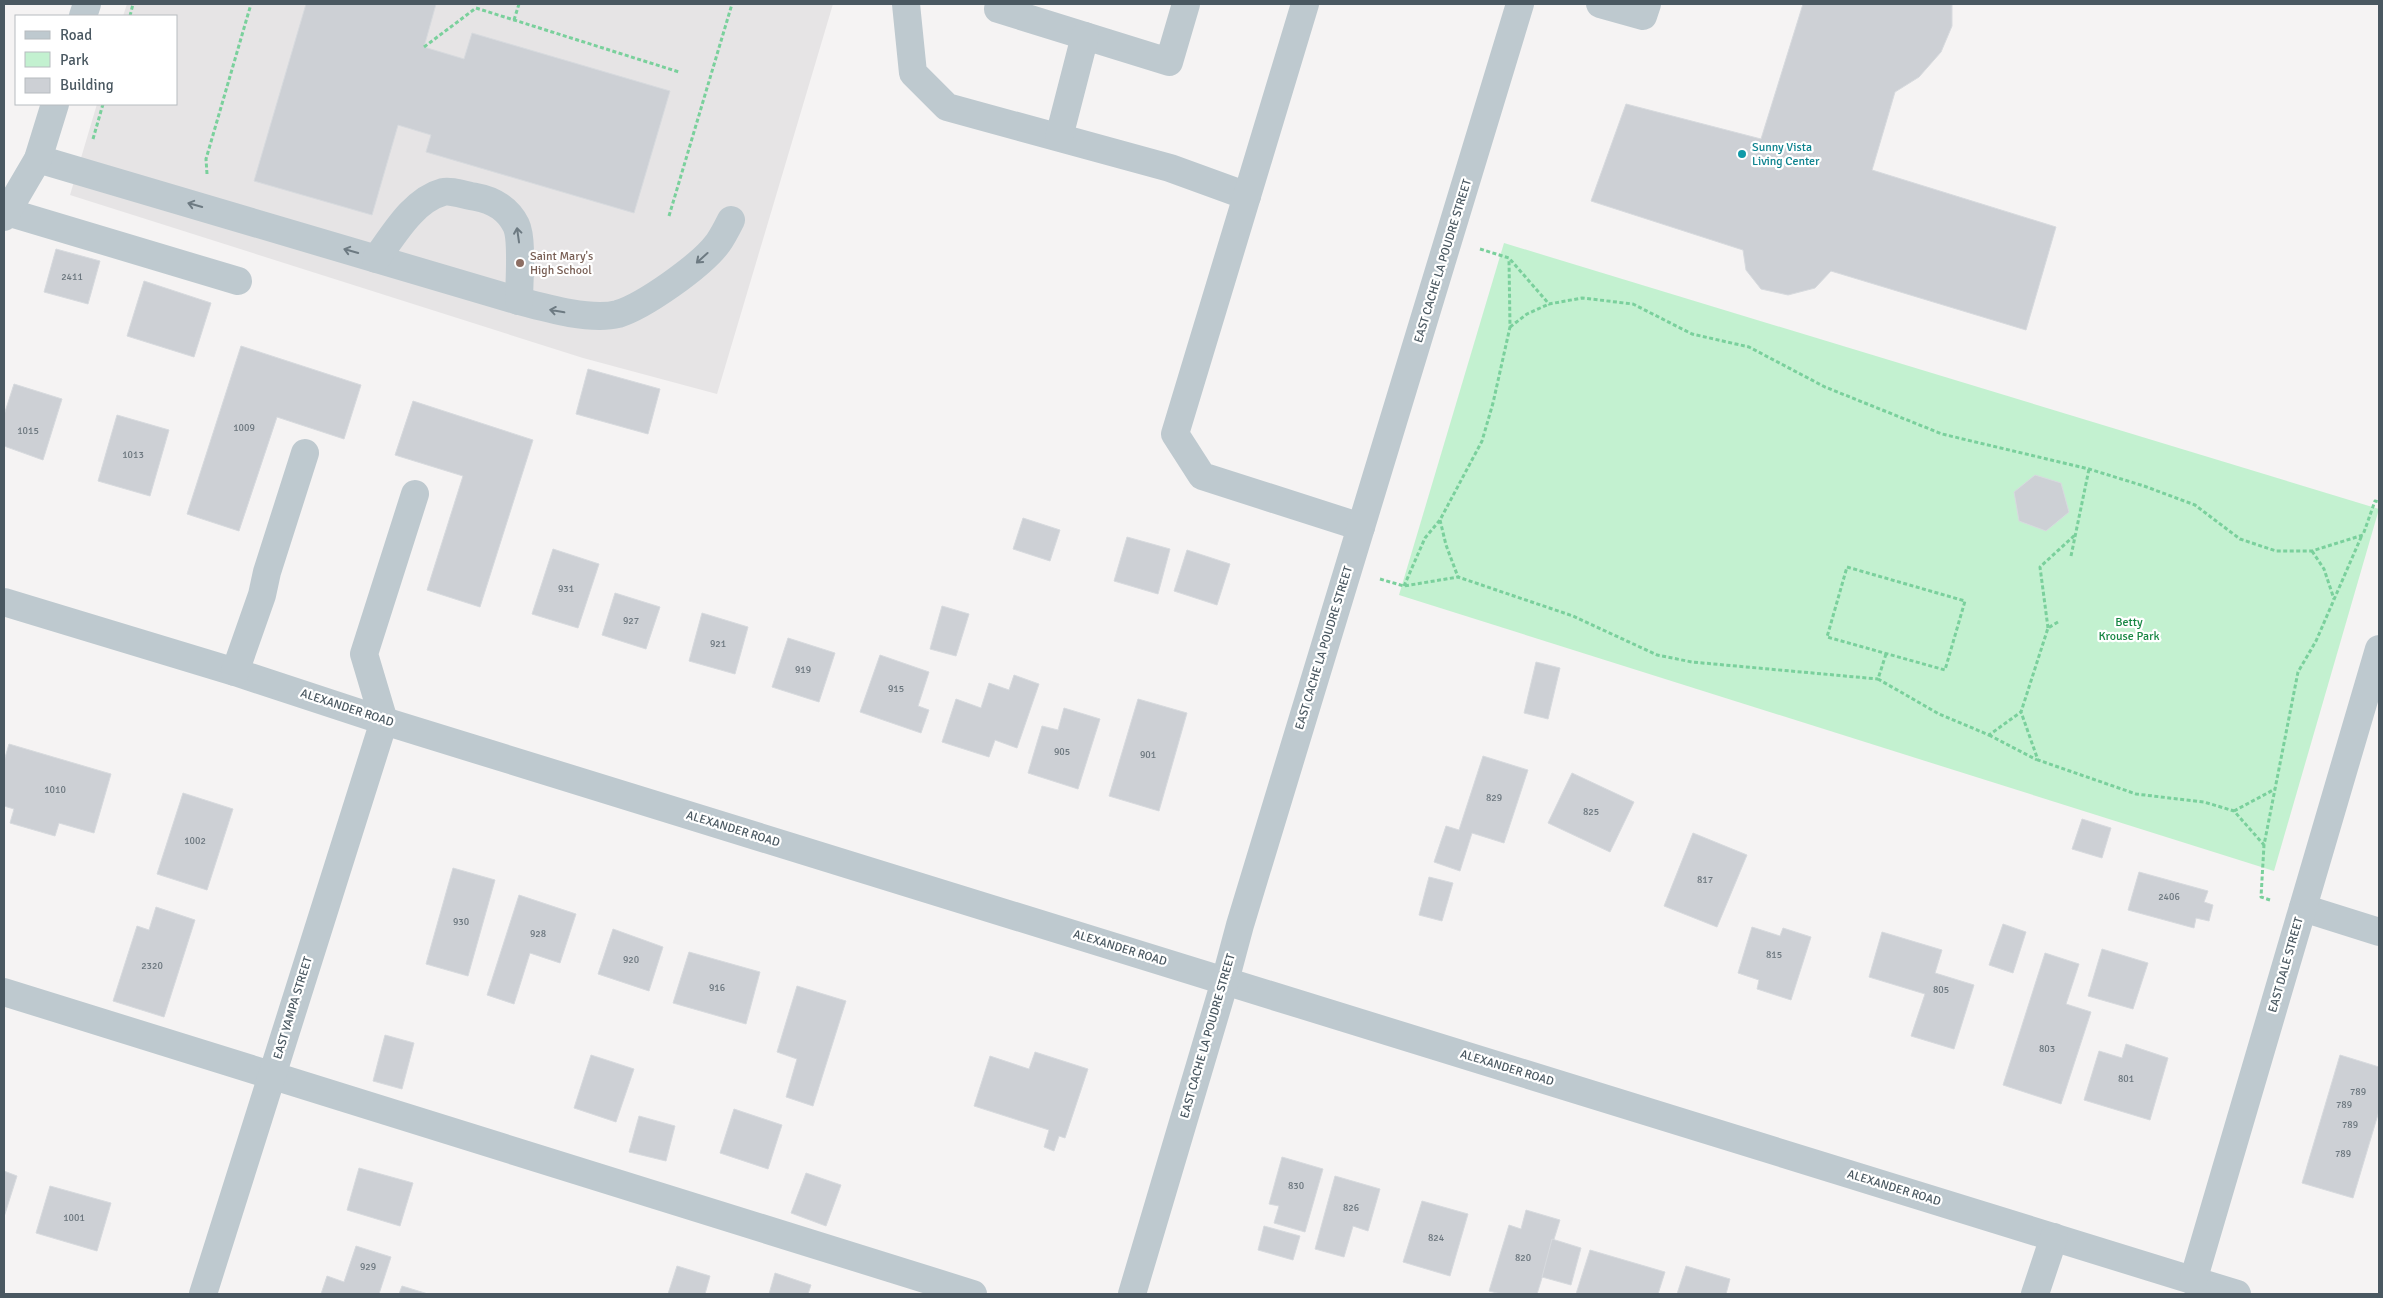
<svg xmlns="http://www.w3.org/2000/svg" width="2383" height="1298" viewBox="0 0 2383 1298" font-family="Signika,sans-serif">
<style>
.education{fill:#e6e4e5}
.green{fill:#c3f1d0}
.building{fill:#cdd0d5;stroke:#d7dade}
.lines{fill:none;stroke-linecap:round;stroke-linejoin:round}
.path{stroke:#7ad09c;stroke-width:3;stroke-dasharray:4 2.5;stroke-linecap:butt}
.minor{stroke:#bec9cf;stroke-width:28}
.oneway{stroke:#6d7a82}
.culture-dot{fill:#0f9aa8;stroke:#fff;stroke-width:2}
.education-dot{fill:#8d6e63;stroke:#fff;stroke-width:2}
.labels{text-anchor:middle;dominant-baseline:central;stroke-width:4.5;stroke-linejoin:round;paint-order:stroke}
.number-label{font-size:10px;fill:#6b767e}
.culture-label{font-size:12px;fill:#0d838f;stroke:#fff;text-anchor:start}
.education-label{font-size:12px;fill:#785e54;stroke:#fff;text-anchor:start}
.street-label{font-size:12px;fill:#4a5861;stroke:#fff}
.park-label{font-size:12px;fill:#178643;stroke:#fff}
</style>
<rect width="100%" height="100%" fill="#f5f3f3"/>
<!-- education -->
<path class="education" d="M127,4H833L717,394L583,358L70,195L97,104H176V16H123Z"/>
<!-- green -->
<path class="green" d="M1504,243L2379,509L2274,871L1399,595Z"/>
<!-- building -->
<g class="building">
<path d="M306,4H436L424,47L464,59L472,33L670,91L634,213L426,152L431,135L398,125L372,215L254,181Z"/>
<path d="M1803,4H1952V26L1941,52L1919,77L1895,92L1872,170L2056,227L2026,330L1831,271L1815,288L1788,295L1761,289L1746,270L1743,250L1591,201L1626,104L1761,139Z"/>
<path d="M56,249L100,261L88,304L44,292Z"/>
<path d="M144,281L211,303L194,357L127,336Z"/>
<path d="M241,346L361,385L344,439L277,417L239,531L187,514Z"/>
<path d="M588,369L660,389L648,434L576,414Z"/>
<path d="M14,384L62,399L43,460L4,446V415Z"/>
<path d="M413,401L533,440L480,607L427,590L463,476L395,455Z"/>
<path d="M117,415L169,430L150,496L98,481Z"/>
<path d="M2035,475L2061,483L2069,512L2046,531L2019,521L2014,492Z"/>
<path d="M1023,518L1060,530L1050,561L1013,549Z"/>
<path d="M1127,537L1170,549L1158,594L1114,581Z"/>
<path d="M553,549L599,564L578,628L532,614Z"/>
<path d="M1187,550L1230,564L1217,605L1174,591Z"/>
<path d="M615,593L660,607L646,649L602,635Z"/>
<path d="M942,606L969,614L956,656L930,649Z"/>
<path d="M702,613L748,627L735,674L689,661Z"/>
<path d="M788,638L835,653L819,702L772,687Z"/>
<path d="M880,655L929,672L918,706L929,710L921,733L860,712Z"/>
<path d="M1536,662L1560,668L1548,719L1524,713Z"/>
<path d="M1014,675L1039,684L1017,748L995,740L989,757L942,742L956,699L981,708L989,683L1009,690Z"/>
<path d="M1138,699L1187,713L1159,811L1109,796Z"/>
<path d="M1064,708L1100,719L1078,789L1028,773L1042,726L1058,730Z"/>
<path d="M9,744L111,774L94,833L59,823L55,836L10,823L14,809L4,806V761Z"/>
<path d="M1483,756L1528,770L1504,843L1472,833L1460,871L1434,862L1446,826L1459,830Z"/>
<path d="M1572,773L1634,802L1610,852L1548,823Z"/>
<path d="M183,793L233,809L207,890L157,874Z"/>
<path d="M2082,819L2111,828L2102,858L2072,849Z"/>
<path d="M1693,833L1747,855L1717,927L1664,906Z"/>
<path d="M453,868L495,880L468,976L426,964Z"/>
<path d="M2139,872L2208,891L2204,902L2213,905L2209,921L2196,918L2194,928L2128,910Z"/>
<path d="M1429,877L1453,883L1442,921L1419,915Z"/>
<path d="M519,895L576,914L560,963L530,953L514,1004L487,995Z"/>
<path d="M156,907L195,920L164,1017L113,1001L137,926L149,930Z"/>
<path d="M2003,924L2026,932L2013,973L1989,965Z"/>
<path d="M1752,927L1780,936L1783,928L1811,937L1791,1000L1757,989L1759,980L1738,973Z"/>
<path d="M613,929L663,947L649,991L598,974Z"/>
<path d="M1882,932L1942,950L1935,973L1974,985L1954,1049L1911,1036L1925,994L1869,977Z"/>
<path d="M2102,949L2148,963L2133,1009L2088,996Z"/>
<path d="M689,952L760,972L746,1024L673,1003Z"/>
<path d="M2045,953L2079,964L2066,1004L2091,1012L2061,1104L2003,1085Z"/>
<path d="M797,986L846,1001L813,1106L786,1097L797,1059L777,1052Z"/>
<path d="M385,1035L414,1043L402,1089L373,1081Z"/>
<path d="M2126,1044L2168,1058L2150,1120L2084,1100L2099,1051L2122,1058Z"/>
<path d="M1035,1052L1088,1069L1065,1138L1059,1136L1054,1151L1044,1147L1049,1130L974,1106L990,1056L1029,1069Z"/>
<path d="M591,1055L634,1069L616,1122L574,1108Z"/>
<path d="M2340,1055L2379,1067V1111L2353,1198L2302,1183Z"/>
<path d="M734,1109L782,1125L768,1169L720,1153Z"/>
<path d="M639,1116L675,1126L666,1161L629,1152Z"/>
<path d="M1282,1157L1323,1169L1305,1232L1274,1223L1279,1206L1269,1204Z"/>
<path d="M359,1168L413,1183L400,1226L347,1210Z"/>
<path d="M4,1171L17,1176L4,1217Z"/>
<path d="M806,1173L841,1185L826,1226L791,1213Z"/>
<path d="M1335,1176L1380,1189L1368,1231L1353,1226L1344,1257L1315,1249Z"/>
<path d="M50,1186L111,1203L97,1251L36,1233Z"/>
<path d="M1422,1201L1468,1214L1450,1276L1403,1262Z"/>
<path d="M1526,1210L1560,1220L1537,1294H1501L1489,1291L1509,1225L1521,1229Z"/>
<path d="M1264,1226L1300,1236L1293,1260L1258,1250Z"/>
<path d="M1552,1239L1581,1248L1571,1285L1542,1277Z"/>
<path d="M356,1246L391,1257L379,1294H321L327,1276L344,1282Z"/>
<path d="M1590,1250L1665,1272L1658,1294H1576Z"/>
<path d="M677,1266L710,1276L705,1294H668Z"/>
<path d="M1686,1266L1730,1279L1726,1294H1677Z"/>
<path d="M775,1273L811,1285L808,1294H769Z"/>
<path d="M402,1286L428,1294H399Z"/>
</g>
<g class="lines">
<!-- path -->
<g class="path">
<path d="M130,16L133,4"/>
<path d="M514,20L519,4"/>
<path d="M424,47L476,8L679,72"/>
<path d="M93,139L103,104"/>
<path d="M207,174L206,159L251,4"/>
<path d="M669,216L732,4"/>
<path d="M1480,249L1509,258L1549,304L1582,298L1633,304L1692,334L1749,347L1825,387L1942,434L2089,469L2144,486L2195,505L2240,539L2276,551H2312L2363,535L2375,501L2379,502"/>
<path d="M1510,327L1527,314L1549,304"/>
<path d="M1440,520L1446,545L1458,577"/>
<path d="M2312,551L2324,569L2334,599"/>
<path d="M2071,556L2089,469"/>
<path d="M1847,567L1965,601L1945,670L1827,637Z"/>
<path d="M1380,579L1404,586L1458,577L1573,616L1657,655L1692,662L1878,679"/>
<path d="M1404,586L1425,538L1440,520L1482,441L1493,403L1510,327L1509,259"/>
<path d="M2058,622L2048,628L2021,712L2038,760L2136,794L2204,802L2234,811L2264,845"/>
<path d="M2048,628L2040,567L2076,534"/>
<path d="M1886,654L1878,679L1939,714L1989,735L2021,712"/>
<path d="M1989,735L2037,760"/>
<path d="M2234,811L2275,789"/>
<path d="M2270,900L2261,897L2264,845L2298,672L2316,641L2362,535"/>
</g>
<!-- minor -->
<g class="minor">
<path d="M906,4L913,73L947,107L1170,168L1247,196"/>
<path d="M999,4L998,9L1169,62L1186,4"/>
<path d="M1305,4L1175,434L1202,476L1361,527"/>
<path d="M1600,4L1643,16L1647,4"/>
<path d="M83,16L87,4"/>
<path d="M1059,137L1085,36"/>
<path d="M38,159L519,301C545,308 591,321 618,314C644,306 701,266 718,243C723,236 727,228 731,220"/>
<path d="M4,211L238,281"/>
<path d="M4,217L38,159L55,104"/>
<path d="M376,259C393,236 413,200 443,192C451,190 467,196 476,197C493,200 508,209 516,225C523,239 519,283 519,301"/>
<path d="M4,602L235,672L384,721L2237,1294"/>
<path d="M235,672L262,595L267,572L305,453"/>
<path d="M2303,908L2379,932"/>
<path d="M4,992L973,1294"/>
<path d="M2193,1281L2379,649"/>
<path d="M203,1294L384,721L364,654L415,494"/>
<path d="M1132,1294L1225,981L1240,925L1520,4"/>
<path d="M2035,1294L2054,1237"/>
</g>
</g>
<!-- one-way arrows -->
<defs><path id="oneway-shaft" d="M-6 0H5M1.5-3L5.5 0L1.5 3" fill="none" stroke-width="1.6" stroke-linecap="round" stroke-linejoin="round" transform="scale(1.25)"/></defs>
<g class="oneway">
<use href="#oneway-shaft" transform="translate(195 205) rotate(-164)"/>
<use href="#oneway-shaft" transform="translate(518 235) rotate(-98)"/>
<use href="#oneway-shaft" transform="translate(351 251) rotate(-164)"/>
<use href="#oneway-shaft" transform="translate(702 258) rotate(138)"/>
<use href="#oneway-shaft" transform="translate(557 311) rotate(-170)"/>
</g>
<!-- markers -->
<circle class="culture-dot" cx="1742" cy="154" r="5"/>
<circle class="education-dot" cx="520" cy="263" r="5"/>
<g class="labels">
<!-- number labels -->
<g class="number-label">
<text x="72" y="277">2411</text>
<text x="244" y="428">1009</text>
<text x="28" y="431">1015</text>
<text x="133" y="455">1013</text>
<text x="566" y="589">931</text>
<text x="631" y="621">927</text>
<text x="718" y="644">921</text>
<text x="803" y="670">919</text>
<text x="896" y="689">915</text>
<text x="1062" y="752">905</text>
<text x="1148" y="755">901</text>
<text x="55" y="790">1010</text>
<text x="1494" y="798">829</text>
<text x="1591" y="812">825</text>
<text x="195" y="841">1002</text>
<text x="1705" y="880">817</text>
<text x="2169" y="897">2406</text>
<text x="461" y="922">930</text>
<text x="538" y="934">928</text>
<text x="1774" y="955">815</text>
<text x="631" y="960">920</text>
<text x="152" y="966">2320</text>
<text x="717" y="988">916</text>
<text x="1941" y="990">805</text>
<text x="2047" y="1049">803</text>
<text x="2126" y="1079">801</text>
<text x="2358" y="1092">789</text>
<text x="2344" y="1105">789</text>
<text x="2350" y="1125">789</text>
<text x="2343" y="1154">789</text>
<text x="1296" y="1186">830</text>
<text x="1351" y="1208">826</text>
<text x="74" y="1218">1001</text>
<text x="1436" y="1238">824</text>
<text x="1523" y="1258">820</text>
<text x="368" y="1267">929</text>
</g>
<!-- culture labels -->
<g class="culture-label">
<text x="1752" y="147">Sunny Vista<tspan x="1752" dy="14">Living Center</tspan></text>
</g>
<!-- education labels -->
<g class="education-label">
<text x="530" y="256">Saint Mary's<tspan x="530" dy="14">High School</tspan></text>
</g>
<!-- street labels -->
<g class="street-label">
<text transform="translate(1443 261) rotate(-73)">EAST CACHE LA POUDRE STREET</text>
<text transform="translate(1324 648) rotate(-73)">EAST CACHE LA POUDRE STREET</text>
<text transform="translate(347 708) rotate(18)">ALEXANDER ROAD</text>
<text transform="translate(733 829) rotate(17)">ALEXANDER ROAD</text>
<text transform="translate(1120 948) rotate(17)">ALEXANDER ROAD</text>
<text transform="translate(2286 965) rotate(-74)">EAST DALE STREET</text>
<text transform="translate(293 1008) rotate(-73)">EAST YAMPA STREET</text>
<text transform="translate(1208 1036) rotate(-74)">EAST CACHE LA POUDRE STREET</text>
<text transform="translate(1507 1068) rotate(17)">ALEXANDER ROAD</text>
<text transform="translate(1894 1188) rotate(17)">ALEXANDER ROAD</text>
</g>
<!-- park labels -->
<g class="park-label">
<text x="2129" y="622">Betty<tspan x="2129" dy="14">Krouse Park</tspan></text>
</g>
</g>
<!-- border -->
<rect width="2383" height="1298" fill="none" stroke="#4a5861" stroke-width="10"/>
<!-- legend -->
<rect x="15" y="15" width="162" height="90" fill="#ffffff" stroke="#b7bcc0"/>
<rect x="25" y="31" width="25" height="8" fill="#bec9cf" stroke="#b7bcc0"/>
<text x="60" y="40" font-size="15" fill="#4a5861">Road</text>
<rect x="25" y="52" width="25" height="15" fill="#c3f1d0" stroke="#b7bcc0"/>
<text x="60" y="65" font-size="15" fill="#4a5861">Park</text>
<rect x="25" y="78" width="25" height="15" fill="#cdd0d5" stroke="#b7bcc0"/>
<text x="60" y="90" font-size="15" fill="#4a5861">Building</text>
</svg>
